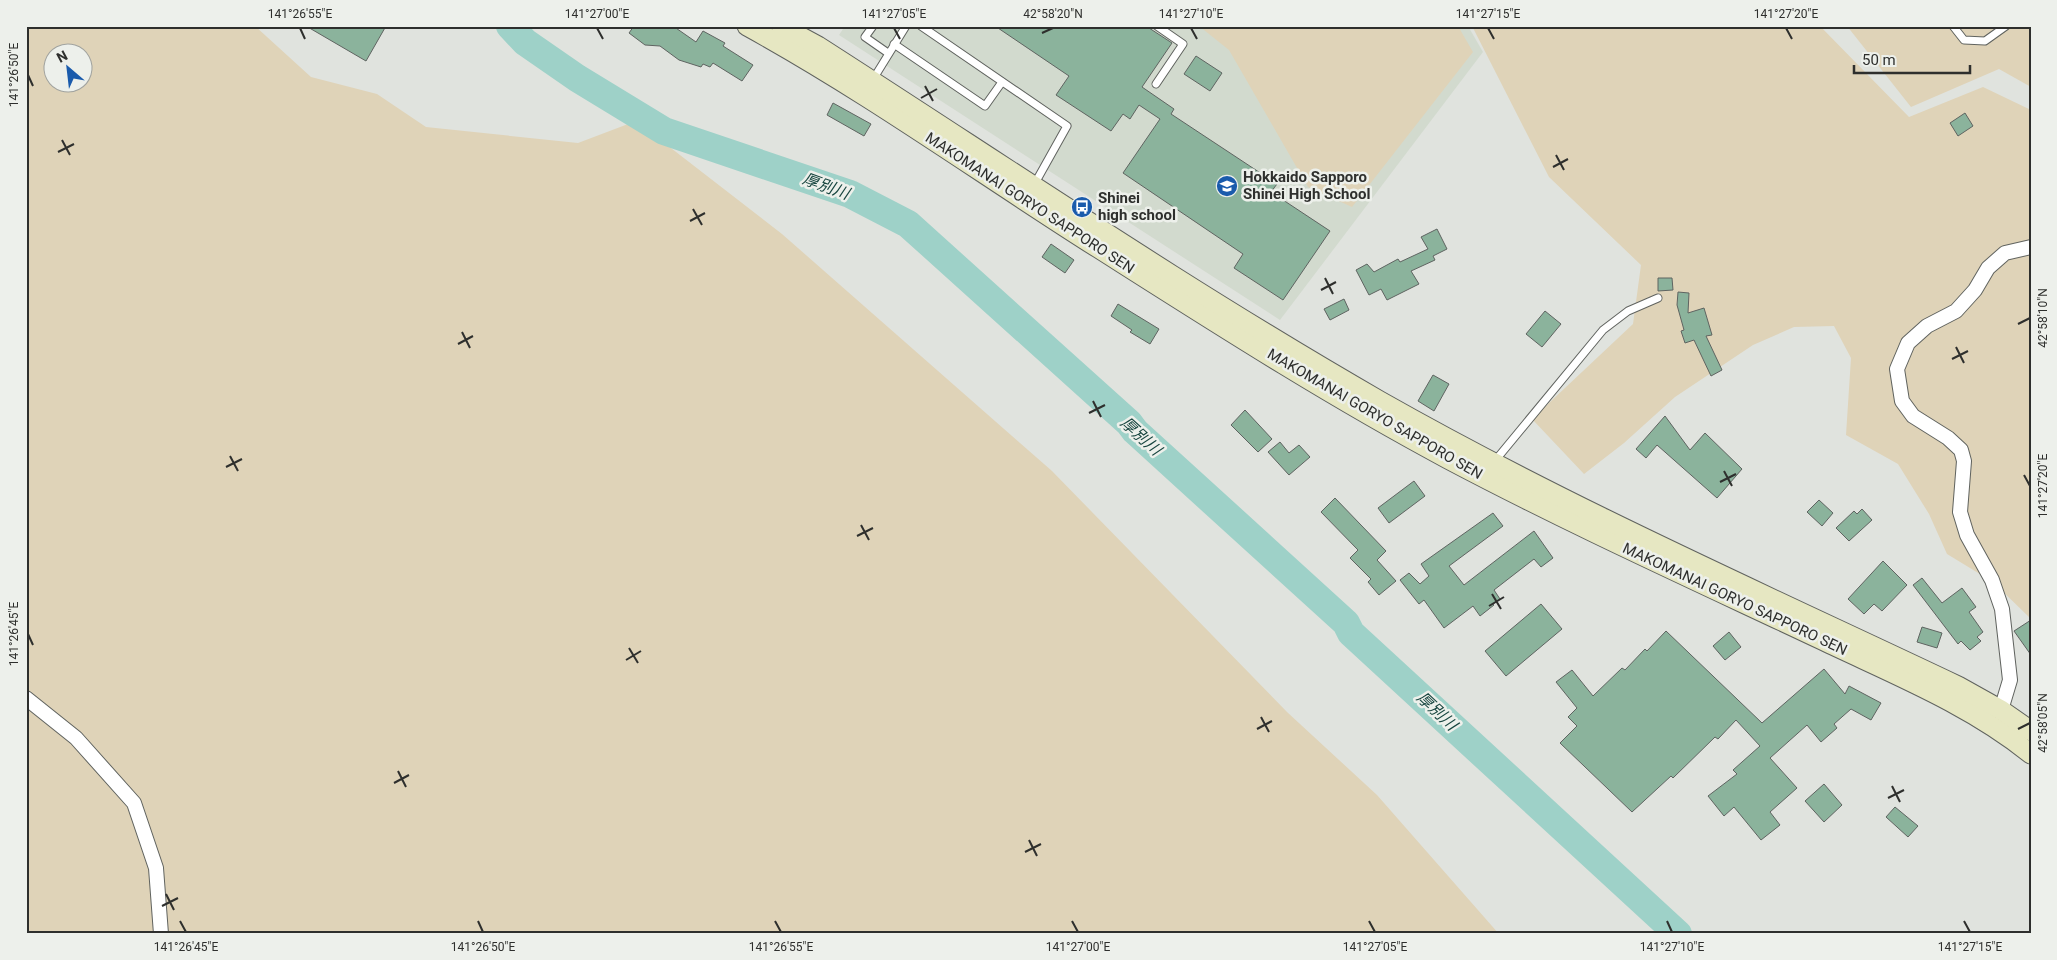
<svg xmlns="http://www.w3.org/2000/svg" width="2057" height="960" viewBox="0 0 2057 960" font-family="Roboto,'Noto Sans JP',sans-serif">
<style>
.built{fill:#d2dace}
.green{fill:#dfd3b8;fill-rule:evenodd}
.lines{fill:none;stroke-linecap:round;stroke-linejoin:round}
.river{stroke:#9ed1c8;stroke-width:28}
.building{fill:#8bb39c;stroke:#5f6461}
.lane-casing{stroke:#60635f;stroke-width:9}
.street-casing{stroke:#60635f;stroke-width:16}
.secondary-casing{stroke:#60635f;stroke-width:21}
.lane{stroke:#fff;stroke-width:7}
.street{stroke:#fff;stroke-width:14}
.secondary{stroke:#e6e7c2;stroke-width:19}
.ticks{fill:none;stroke:#2e2f2d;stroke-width:2}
.labels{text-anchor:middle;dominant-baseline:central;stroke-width:5;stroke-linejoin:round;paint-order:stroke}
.poi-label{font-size:15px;font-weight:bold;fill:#2e2f2d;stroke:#edf0eb;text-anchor:start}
.street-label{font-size:15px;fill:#2e2f2d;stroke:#edf0eb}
.water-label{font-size:16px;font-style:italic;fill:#184640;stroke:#edf0eb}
.neatline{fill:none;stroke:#2e2f2d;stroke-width:2}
.ticks-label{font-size:12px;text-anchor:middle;fill:#2e2f2d}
</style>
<rect width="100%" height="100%" fill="#e0e3de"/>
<!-- built -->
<path class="built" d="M845,26H1468L1483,52L1280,320L839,35Z"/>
<!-- green -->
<g class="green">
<path d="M26,26H255L311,77L377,94L426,127L578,143L636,121L782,234L1052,471L1287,712L1377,795L1499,934H26ZM52,52H82V82H52Z"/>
<path d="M1199,26H1458L1473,52L1352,207L1308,187L1229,50Z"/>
<path d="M1472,26H1820L1909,117L1983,87L2031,110V619L1993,582L1947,554L1929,514L1898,464L1846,435L1851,358L1834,326L1794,327L1753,345L1675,397L1624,443L1584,474L1532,419L1633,324L1641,265L1549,177Z"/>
<path d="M1847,26H2031V87L1999,69L1911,107Z"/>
</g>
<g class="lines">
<!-- river -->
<path class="river" d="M510,26L525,42L577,78L664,131L850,194L908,224L1129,423L1135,431L1346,623L1351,633L1678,934"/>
</g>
<!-- building -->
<g class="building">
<path d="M306,26H386L366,61Z"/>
<path d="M634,26H673L696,42L703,31L725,43L723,46L753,65L742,81L713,63L710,67L703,64L701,67L679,60L660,46L645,45L629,33Z"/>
<path d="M995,26H1146L1172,43L1142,87L1174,109L1171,114L1277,184L1271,192L1330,231L1283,300L1234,268L1243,254L1123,173L1160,119L1139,105L1130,119L1123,114L1111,131L1056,95L1069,76Z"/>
<path d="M1196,56L1222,73L1210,91L1184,74Z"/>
<path d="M833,103L871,124L864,136L827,115Z"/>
<path d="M1965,113L1973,126L1958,136L1950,123Z"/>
<path d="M1437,229L1447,249L1433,256L1435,260L1411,271L1419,284L1387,300L1381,289L1369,295L1356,270L1367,264L1374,272L1398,259L1400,262L1428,249L1421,237Z"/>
<path d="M1051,244L1074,260L1065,273L1042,257Z"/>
<path d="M1658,278H1672L1673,290L1658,291Z"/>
<path d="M1678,292L1689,293L1688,313L1704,308L1712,335L1706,336L1722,370L1711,376L1694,340L1685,343L1681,331L1684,330L1677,305Z"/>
<path d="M1344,299L1349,310L1330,320L1324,309Z"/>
<path d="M1118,304L1159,329L1150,344L1130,332L1132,330L1111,316Z"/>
<path d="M1545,311L1561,324L1542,347L1526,334Z"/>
<path d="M1433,375L1449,384L1434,411L1418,401Z"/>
<path d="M1245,410L1272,439L1258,452L1231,425Z"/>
<path d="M1665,416L1690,450L1705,433L1742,469L1717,498L1657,445L1646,458L1636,449Z"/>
<path d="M1280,442L1289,453L1299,445L1310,457L1289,475L1268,452Z"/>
<path d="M1414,481L1425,496L1389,523L1378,508Z"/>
<path d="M1335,498L1386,551L1377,560L1396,581L1379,595L1368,582L1371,579L1350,558L1358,550L1321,512Z"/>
<path d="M1819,500L1833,513L1822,526L1807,512Z"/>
<path d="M1862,509L1872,520L1849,541L1836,528L1854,511L1857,514Z"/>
<path d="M1493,513L1503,526L1449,566L1464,585L1534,531L1553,558L1541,567L1534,559L1494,590L1500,599L1493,604L1494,605L1480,616L1473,606L1444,628L1424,600L1419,604L1400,580L1409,573L1420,584L1429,576L1421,564Z"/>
<path d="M1883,561L1907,585L1882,611L1874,604L1864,614L1848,599Z"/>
<path d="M1922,578L1942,603L1962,588L1976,607L1969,612L1983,632L1977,637L1981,641L1970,650L1961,641L1958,644L1913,585Z"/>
<path d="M1541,604L1562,629L1506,676L1485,651Z"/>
<path d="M2031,620V655L2014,631Z"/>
<path d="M1922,627L1942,633L1937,648L1917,642Z"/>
<path d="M1666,631L1762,723L1824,669L1845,694L1849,686L1881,703L1871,720L1851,709L1834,724L1837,728L1821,742L1807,725L1770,758L1797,788L1770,812L1780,825L1761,840L1734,807L1724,816L1708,796L1737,774L1733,770L1760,746L1736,720L1718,739L1715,737L1673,778L1671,776L1632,812L1560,743L1577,726L1568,717L1577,708L1556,682L1572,670L1593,696L1622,668L1625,670L1645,649L1647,651Z"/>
<path d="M1729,632L1741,647L1725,660L1713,646Z"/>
<path d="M1824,784L1842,805L1824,822L1805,801Z"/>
<path d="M1895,807L1918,826L1908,837L1886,817Z"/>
</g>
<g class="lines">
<!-- lane casing -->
<g class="lane-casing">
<g id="lane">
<path d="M873,26L865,37L888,53"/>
<path d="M921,26L1067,126L1034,185"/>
<path d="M1953,26L1964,40L1985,41L2006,26"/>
<path d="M894,44L985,106L1002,82"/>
<path d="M872,81L906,26"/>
<path d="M1156,84L1183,44L1157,26"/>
<path d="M1494,462L1603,330L1628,311L1658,298"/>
</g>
</g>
<!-- street casing -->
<g class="street-casing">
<g id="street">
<path d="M26,698L76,738L134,803L156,868L161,934"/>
<path d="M2001,710L2010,680L2002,609L1992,580L1967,535L1960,512L1964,461L1961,450L1948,438L1913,416L1902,401L1897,369L1908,343L1927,326L1956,311L1975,290L1988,268L2005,253L2031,247"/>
</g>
</g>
<!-- secondary casing -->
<g class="secondary-casing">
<g id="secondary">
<path d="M747,26C869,93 981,174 1098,248C1213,321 1328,395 1448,459C1571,524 1697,581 1822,640C1893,674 1969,704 2031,754"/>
<path d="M781,26L818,46C1005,166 1188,291 1380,401C1567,507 1764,594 1958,686L2001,710L2031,731"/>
</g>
</g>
<!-- lane -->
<use href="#lane" class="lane"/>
<!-- street -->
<use href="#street" class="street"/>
<!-- secondary -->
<use href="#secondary" class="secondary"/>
</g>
<!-- ticks -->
<path class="ticks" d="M300,28L305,39M597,28L603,39M894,28L900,39M1191,28L1197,39M1488,28L1494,39M1786,28L1792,39M1042,33L1053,28M28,75L33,86M925,86L933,101M921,98L937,89M62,140L70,155M58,152L74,144M1556,155L1564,170M1553,167L1568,159M693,209L702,225M690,221L705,213M1325,278L1333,294M1321,290L1336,282M2018,324L2030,318M462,332L470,348M458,344L473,336M1956,347L1964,363M1952,359L1968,351M1093,401L1101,417M1089,413L1105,405M230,456L238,471M226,467L242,459M1724,471L1732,486M2024,475L2030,486M1720,482L1736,474M861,525L869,540M857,536L873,528M1492,594L1501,609M1489,606L1504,597M28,634L33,645M629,648L638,663M626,660L641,651M1261,717L1269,732M1257,729L1272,721M2018,729L2030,723M398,771L406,787M394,783L409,775M1892,786L1900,802M1888,798L1904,790M1029,840L1037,856M1025,852L1041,844M166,894L174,910M162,906L178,898M180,921L186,932M478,921L483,932M775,921L781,932M1072,921L1078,932M1369,921L1375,932M1667,921L1672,932M1964,921L1970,932"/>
<!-- icons -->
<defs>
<g id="school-disc" transform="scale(1.125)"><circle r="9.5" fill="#1a5bac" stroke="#edf0eb"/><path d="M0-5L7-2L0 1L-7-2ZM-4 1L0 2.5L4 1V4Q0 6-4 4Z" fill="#fff"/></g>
<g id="bus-disc" transform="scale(1.125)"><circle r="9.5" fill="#1a5bac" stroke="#edf0eb"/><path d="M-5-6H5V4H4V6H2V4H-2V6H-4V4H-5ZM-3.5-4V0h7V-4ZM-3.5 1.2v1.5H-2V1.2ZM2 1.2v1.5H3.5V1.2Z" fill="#fff"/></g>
</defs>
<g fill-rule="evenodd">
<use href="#school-disc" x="1227" y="186"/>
<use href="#bus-disc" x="1082" y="207"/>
</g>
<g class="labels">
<!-- poi labels -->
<g class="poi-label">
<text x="1243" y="177">Hokkaido Sapporo<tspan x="1243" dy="17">Shinei High School</tspan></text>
<text x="1098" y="198">Shinei<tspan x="1098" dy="17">high school</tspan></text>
</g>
<!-- street labels -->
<g class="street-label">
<text transform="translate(1030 203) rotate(33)">MAKOMANAI GORYO SAPPORO SEN</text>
<text transform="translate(1375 414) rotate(30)">MAKOMANAI GORYO SAPPORO SEN</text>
<text transform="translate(1735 599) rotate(25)">MAKOMANAI GORYO SAPPORO SEN</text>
</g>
<!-- water labels -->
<g class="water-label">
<text transform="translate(826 186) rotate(20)">厚別川</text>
<text transform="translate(1141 436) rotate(42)">厚別川</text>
<text transform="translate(1437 711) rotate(43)">厚別川</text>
</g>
</g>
<!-- border -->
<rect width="2057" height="960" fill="none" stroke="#edf0eb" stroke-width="55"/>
<!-- north arrow -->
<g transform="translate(68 68) rotate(332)"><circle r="24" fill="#edf0eb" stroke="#a1a39f"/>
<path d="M0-4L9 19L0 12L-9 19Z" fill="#1a5bac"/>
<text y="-8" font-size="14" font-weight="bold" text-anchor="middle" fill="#2e2f2d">N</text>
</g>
<!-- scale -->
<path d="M1854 65v8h116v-8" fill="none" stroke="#2e2f2d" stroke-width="2.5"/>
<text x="1862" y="65" font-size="15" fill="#2e2f2d" stroke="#edf0eb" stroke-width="4" paint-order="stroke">50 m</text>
<rect x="28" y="28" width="2002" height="904" class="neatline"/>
<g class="ticks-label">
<text x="300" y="18">141°26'55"E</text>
<text x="597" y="18">141°27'00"E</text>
<text x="894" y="18">141°27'05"E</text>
<text x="1053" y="18">42°58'20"N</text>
<text x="1191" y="18">141°27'10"E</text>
<text x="1488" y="18">141°27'15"E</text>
<text x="1786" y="18">141°27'20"E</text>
<text transform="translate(14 75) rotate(-90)" y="4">141°26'50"E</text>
<text transform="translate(2043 318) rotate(-90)" y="4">42°58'10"N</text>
<text transform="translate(2043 486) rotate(-90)" y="4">141°27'20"E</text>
<text transform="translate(14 634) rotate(-90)" y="4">141°26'45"E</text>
<text transform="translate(2043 723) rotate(-90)" y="4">42°58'05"N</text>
<text x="186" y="951">141°26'45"E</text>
<text x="483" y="951">141°26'50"E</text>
<text x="781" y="951">141°26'55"E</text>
<text x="1078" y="951">141°27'00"E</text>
<text x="1375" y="951">141°27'05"E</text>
<text x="1672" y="951">141°27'10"E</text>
<text x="1970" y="951">141°27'15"E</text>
</g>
</svg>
